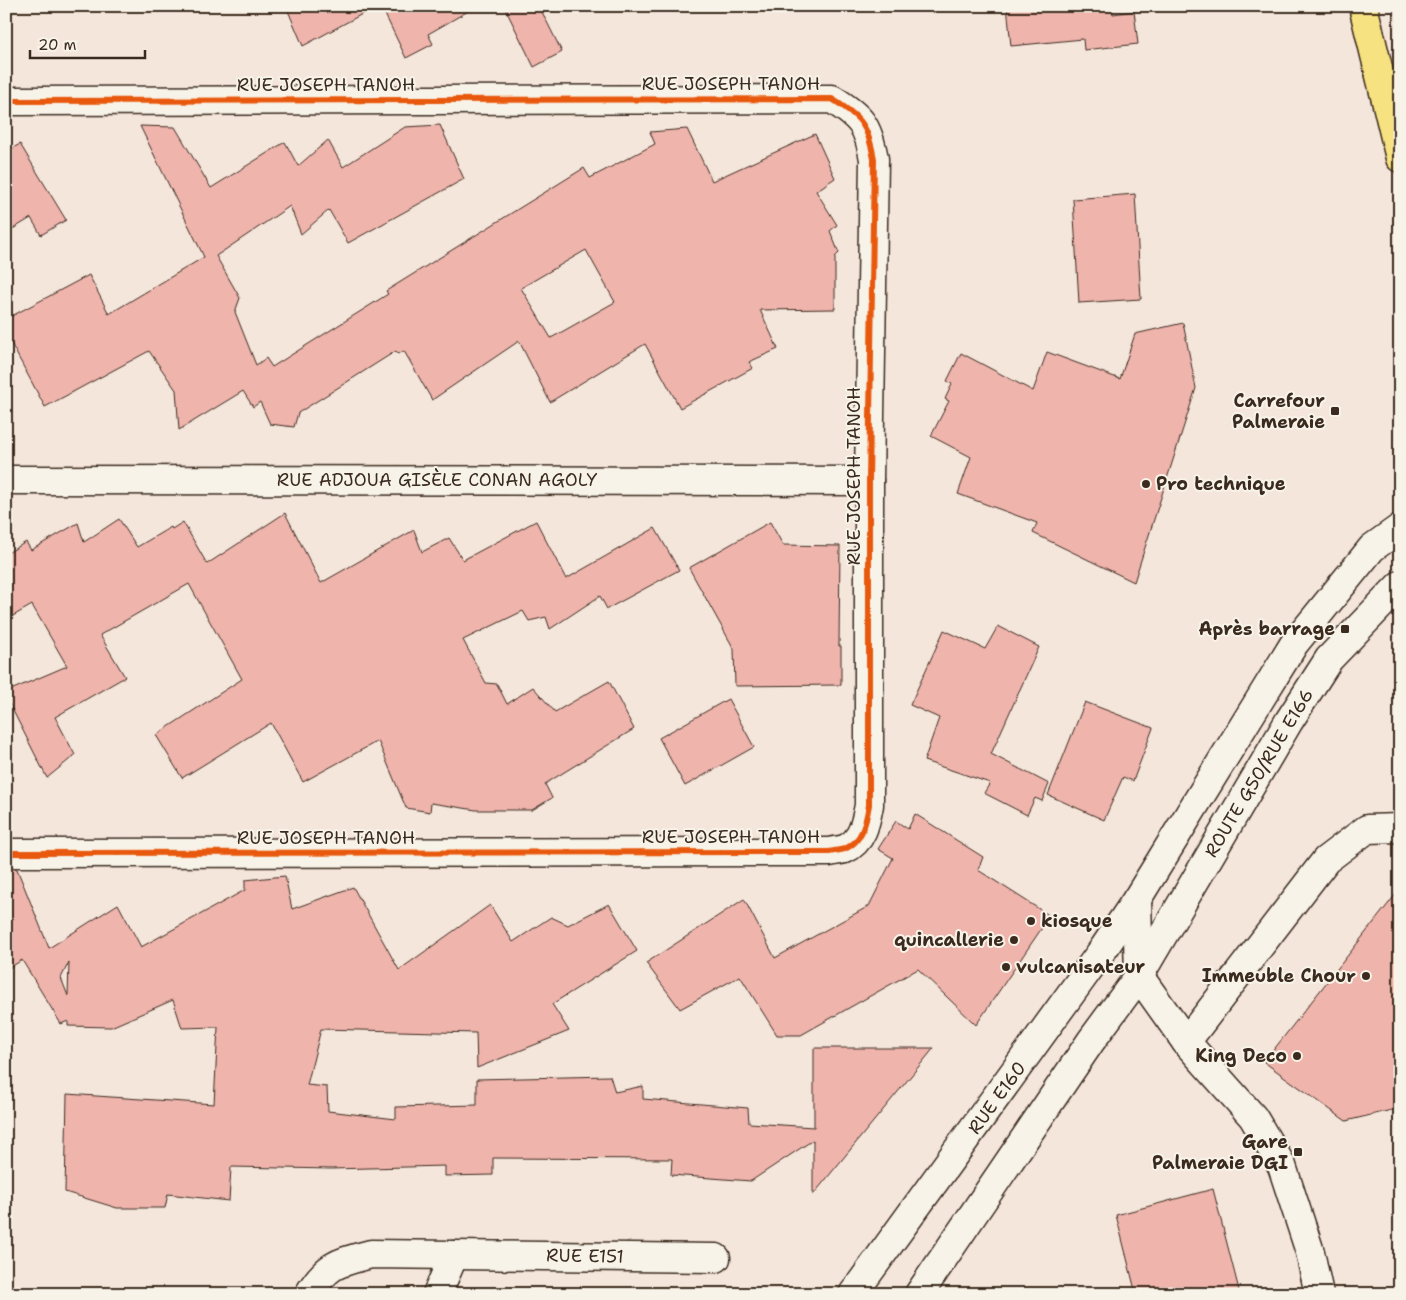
<svg xmlns="http://www.w3.org/2000/svg" width="1406" height="1300" viewBox="0 0 1406 1300" font-family="'Shantell Sans',sans-serif">
<style>
.building{fill:#efb4ac;stroke:#3b2a1e;fill-rule:evenodd}
.lines{fill:none;stroke-linecap:round;stroke-linejoin:round}
.minor-casing{stroke:#3b2a1e;stroke-width:31}
.major-casing{stroke:#3b2a1e;stroke-width:31}
.minor{stroke:#f7f3e8;stroke-width:28}
.major{stroke:#f7e281;stroke-width:28}
.cycleway-casing{stroke:#f7f3e8;stroke-width:9}
.cycleway{stroke:#e8590c;stroke-width:6}
.poi-dot{fill:#3b2a1e;stroke:#f7f3e8;stroke-width:2}
.labels{text-anchor:middle;dominant-baseline:central;stroke-width:4;stroke-linejoin:round;paint-order:stroke}
.street-label{font-size:18px;fill:#3b2a1e;stroke:#f7f3e8}
.poi-label{font-size:18px;font-weight:bold;fill:#3b2a1e;stroke:#f7f3e8;text-anchor:end}
</style>
<rect width="100%" height="100%" fill="#f5e6dc"/>
<filter id="ink" filterUnits="userSpaceOnUse"><feTurbulence type="fractalNoise" baseFrequency=".02" numOctaves="2"/><feDisplacementMap in="SourceGraphic" scale="10" xChannelSelector="R" yChannelSelector="G"/><feConvolveMatrix kernelMatrix="1 2 1 2 8 2 1 2 1" color-interpolation-filters="sRGB"/></filter>
<g filter="url(#ink)">
<!-- building -->
<g class="building">
<path d="M286,6H377L303,46Z"/>
<path d="M381,6H477L428,34L433,44L406,58Z"/>
<path d="M504,6H539L562,52L534,67Z"/>
<path d="M1007,6H1112L1113,14L1134,11L1138,44L1084,50L1083,39L1011,46Z"/>
<path d="M440,125L464,179L348,243L329,210L301,234L290,206L216,256L240,298L235,312L256,365L266,358L272,367L388,294L386,291L584,168L590,178L655,144L650,132L687,129L712,181L815,134L835,178L816,191L837,225L830,231L839,253L835,257V309L760,310L778,349L749,362L753,368L680,408L645,344L550,402L519,341L432,400L404,351L398,354L396,351L298,413L294,427L270,424L260,402L253,407L243,391L179,430L176,390L149,351L45,407L6,334V319L89,275L109,314L204,257L140,126L175,127L211,188L285,142L298,166L328,140L343,167L405,127ZM586,250L615,302L551,338L521,288Z"/>
<path d="M20,144L66,220L41,235L31,218L6,233V152Z"/>
<path d="M1135,194L1141,299L1079,303L1073,199Z"/>
<path d="M1183,323L1196,388L1134,582L1033,533L1037,523L958,494L971,457L931,436L949,401L945,399L952,384L947,381L961,353L1033,391L1047,352L1120,379L1135,334Z"/>
<path d="M285,513L321,583L414,530L422,552L449,538L463,560L536,521L566,579L655,528L679,570L607,609L600,596L550,629L546,617L529,621L523,611L463,640L486,683L497,684L507,704L533,687L555,712L609,681L634,729L545,784L552,798L532,810H476L431,803L430,812L406,808L378,741L303,782L271,723L182,778L156,735L242,679L189,584L100,635L125,677L55,717L75,755L47,778L6,697V692L67,666L32,605L6,620V554L26,542L31,550L78,523L84,542L119,519L137,547L171,527L172,529L183,522L207,564Z"/>
<path d="M770,522L783,545L840,546L839,646H841V685L735,686L734,649L689,568Z"/>
<path d="M998,626L1039,647L991,754L1049,784L1042,801L1035,798L1027,815L984,793L990,783L924,761L939,718L910,705L944,630L985,649Z"/>
<path d="M728,699L754,747L685,786L659,738Z"/>
<path d="M1085,702L1153,728L1133,781L1123,777L1104,820L1048,795Z"/>
<path d="M915,814L983,857L978,870L1050,916L976,1025L918,969L801,1035H777L740,976L680,1009L646,963L744,899L775,958L869,906L893,858L878,849L896,821L908,829Z"/>
<path d="M6,869H17L49,948L118,904L141,947L245,890V880L285,876L292,909L353,887L399,970L490,905L513,942L551,917L568,925L609,904L637,951L552,1004L569,1031L477,1068L476,1033L321,1029L307,1085L327,1087L328,1111L396,1119V1107L477,1105V1079L610,1076L615,1092L643,1086V1099L748,1108L749,1123L814,1127V1048H934L813,1195V1140L751,1181L671,1175L672,1159L493,1158V1175L445,1176V1166L331,1169L231,1167L229,1201L168,1194L165,1208H117L65,1192L67,1094L214,1104L218,1027L182,1028L173,1000L111,1027L68,1026V1021L61,1024L22,960L6,970ZM69,962L68,996L61,978Z"/>
<path d="M1400,889V1108L1346,1121L1264,1062Z"/>
<path d="M1213,1189L1240,1294H1136L1116,1215Z"/>
</g>
<g class="lines">
<!-- minor casing -->
<g class="minor-casing">
<g id="minor">
<path d="M6,101L832,99C861,117 868,125 874,159L869,481V805C866,821 863,841 845,849C841,850 834,851 829,852L6,853"/>
<path d="M6,480L869,481"/>
<path d="M1137,899L1139,976L1186,1042L1253,1117L1282,1166L1310,1252L1319,1294"/>
<path d="M1186,1042L1326,860L1367,829L1400,828"/>
<path d="M309,1294C328,1263 338,1263 371,1254L716,1258"/>
<path d="M437,1294L454,1255"/>
<path d="M853,1294L1104,948L1137,899L1294,644L1372,548L1400,528"/>
<path d="M919,1294L1091,1041L1139,976L1289,721L1329,659L1400,585"/>
</g>
</g>
<!-- major casing -->
<g class="major-casing">
<path id="major" d="M1363,6L1400,158"/>
</g>
<!-- minor -->
<use href="#minor" class="minor"/>
<!-- major -->
<use href="#major" class="major"/>
<!-- cycleway casing -->
<g class="cycleway-casing">
<path id="cycleway" d="M6,101L832,99C861,117 868,125 874,159L869,481V805C866,821 863,841 845,849C841,850 834,851 829,852L6,853"/>
</g>
<!-- cycleway -->
<use href="#cycleway" class="cycleway"/>
</g>
</g>
<!-- markers -->
<g class="poi-dot">
<rect x="1330" y="406" width="10" height="10" rx="2.5"/>
<circle cx="1146" cy="484" r="5"/>
<rect x="1340" y="624" width="10" height="10" rx="2.5"/>
<circle cx="1031" cy="921" r="5"/>
<circle cx="1014" cy="940" r="5"/>
<circle cx="1006" cy="967" r="5"/>
<circle cx="1366" cy="976" r="5"/>
<circle cx="1297" cy="1056" r="5"/>
<rect x="1293" y="1147" width="10" height="10" rx="2.5"/>
</g>
<g class="labels">
<!-- street labels -->
<g class="street-label">
<text x="731" y="84">RUE JOSEPH TANOH</text>
<text x="326" y="85">RUE JOSEPH TANOH</text>
<text transform="translate(854 476) rotate(-90)">RUE JOSEPH TANOH</text>
<text x="437" y="480">RUE ADJOUA GISÈLE CONAN AGOLY</text>
<text transform="translate(1259 773) rotate(-59)">ROUTE G50/RUE E166</text>
<text x="731" y="837">RUE JOSEPH TANOH</text>
<text x="326" y="838">RUE JOSEPH TANOH</text>
<text transform="translate(997 1098) rotate(-54)">RUE E160</text>
<text transform="translate(585 1256) rotate(1)">RUE E151</text>
</g>
<!-- poi labels -->
<g class="poi-label">
<text x="1325" y="401">Carrefour<tspan x="1325" dy="21">Palmeraie</tspan></text>
<text x="1156" y="484" text-anchor="start">Pro technique</text>
<text x="1335" y="629">Après barrage</text>
<text x="1041" y="921" text-anchor="start">kiosque</text>
<text x="1004" y="940">quincallerie</text>
<text x="1016" y="967" text-anchor="start">vulcanisateur</text>
<text x="1356" y="976">Immeuble Chour</text>
<text x="1287" y="1056">King Deco</text>
<text x="1288" y="1142">Gare<tspan x="1288" dy="21">Palmeraie DGI</tspan></text>
</g>
</g>
<!-- margin -->
<rect width="1406" height="1300" fill="none" stroke="#f7f3e8" stroke-width="25"/>
<rect x="12" y="12" width="1381" height="1275" fill="none" stroke="#3b2a1e" stroke-width="2" filter="url(#ink)"/>
<!-- scale -->
<path d="M30 50v8h115v-8" fill="none" stroke="#3b2a1e" stroke-width="2.5"/>
<text x="38" y="50" font-size="15" fill="#3b2a1e" stroke="#f7f3e8" stroke-width="4" paint-order="stroke">20 m</text>
</svg>
